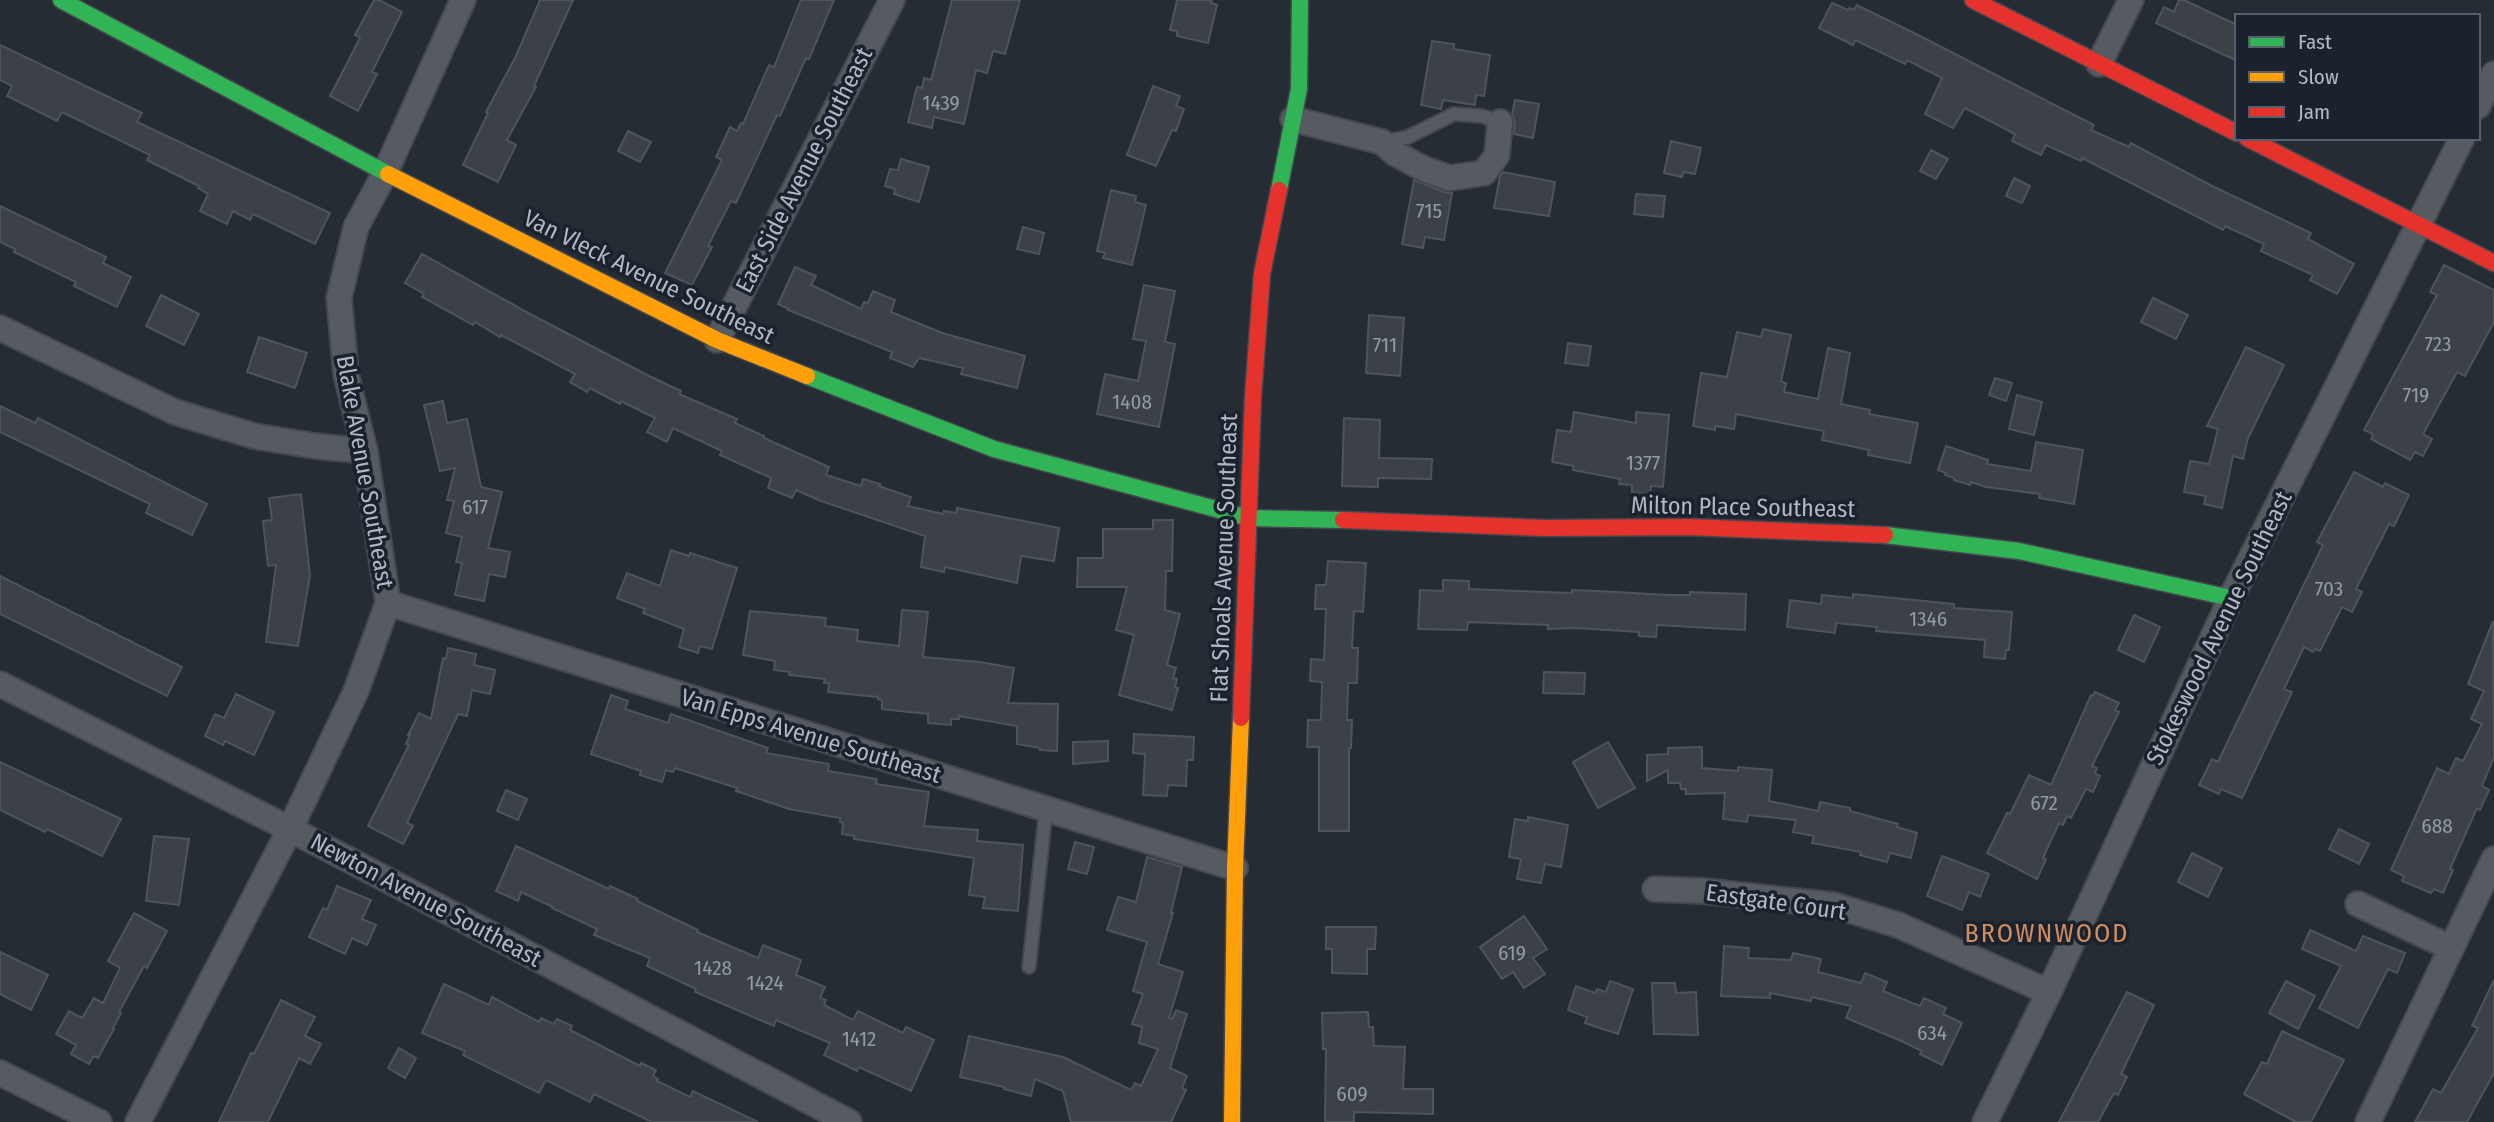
<svg xmlns="http://www.w3.org/2000/svg" width="2494" height="1122" viewBox="0 0 2494 1122" font-family="'Fira Sans Condensed',sans-serif">
<style>
.building{fill:#3b4147;stroke:#4e545b;stroke-width:2}
.lines{fill:none;stroke-linecap:round;stroke-linejoin:round}
.lane-casing{stroke:#44484e;stroke-width:16}
.street-casing{stroke:#44484e;stroke-width:28}
.fast-casing{stroke:#44484e;stroke-width:19}
.slow-casing{stroke:#44484e;stroke-width:19}
.jam-casing{stroke:#44484e;stroke-width:19}
.lane{stroke:#565b61;stroke-width:12}
.street{stroke:#565b61;stroke-width:24}
.fast{stroke:#30b455;stroke-width:16}
.slow{stroke:#ff9f0a;stroke-width:16}
.jam{stroke:#e5322d;stroke-width:16}
.labels{text-anchor:middle;dominant-baseline:central;stroke-width:7;stroke-linejoin:round;paint-order:stroke}
.number-label{font-size:21px;fill:#929aa6}
.street-label{font-size:24px;fill:#afb8c5;stroke:#1a232d}
.neighbourhood-label{font-size:26px;letter-spacing:2px;fill:#d28c5e;stroke:#1a232d}
</style>
<rect width="100%" height="100%" fill="#262c33"/>
<!-- building -->
<g class="building">
<path d="M374,0H379L402,12L372,72L377,74L358,111L330,96L360,38L355,35Z"/>
<path d="M540,0H573L534,86L536,87L507,140L516,145L498,182L463,165L488,113L486,112L516,56Z"/>
<path d="M801,0H834L809,59L806,58L780,116L777,115L736,203L731,201L708,246L712,247L692,285L665,273L722,160L716,157L730,127L737,131L741,123L743,124L769,65L774,67Z"/>
<path d="M952,0H1020L1005,54L993,51L987,73L976,70L964,124L934,117L932,128L908,122L917,87L922,88L924,78L931,80Z"/>
<path d="M1177,0H1212L1211,3L1217,5L1208,43L1177,36V31L1170,30Z"/>
<path d="M2179,0H2184L2237,25V61L2156,23L2164,7L2174,12Z"/>
<path d="M1832,3L1848,10L1849,8L1854,10L1857,5L1918,35L2094,125L2091,130L2129,147L2131,143L2212,186L2311,233L2308,239L2354,264L2337,294L2310,280L2313,275L2261,251L2264,244L2225,226L2223,230L2082,158L2081,161L2046,145L2041,155L2012,141L2015,134L1965,108L1953,128L1925,114L1942,78L1907,60L1905,64L1855,40L1853,45L1819,28Z"/>
<path d="M1432,41L1454,44V49L1490,55L1484,96L1476,95L1475,105L1443,100L1441,109L1421,105Z"/>
<path d="M0,45L142,113L137,122L330,213L315,244L253,214L250,220L233,211L227,224L200,211L208,194L198,188L199,186L147,160L150,155L62,112L57,121L7,96L12,86L0,80Z"/>
<path d="M1153,86L1180,96L1176,106L1184,109L1176,131L1172,130L1156,166L1127,155Z"/>
<path d="M1515,100L1539,104L1533,138L1514,134L1515,123L1512,114Z"/>
<path d="M628,131L651,142L640,162L618,151Z"/>
<path d="M1671,141L1701,148L1695,174L1683,172L1682,177L1664,173Z"/>
<path d="M1931,150L1948,159L1936,179L1920,171Z"/>
<path d="M901,159L929,167L919,202L894,194L895,189L885,186L890,169L898,170Z"/>
<path d="M1503,172L1555,182L1549,216L1494,208L1500,176Z"/>
<path d="M2014,178L2030,186L2022,203L2006,196Z"/>
<path d="M1414,180L1444,192L1452,193L1444,240L1425,237L1423,248L1402,244Z"/>
<path d="M1111,190L1136,196L1135,202L1146,205L1132,265L1103,258L1105,253L1097,251Z"/>
<path d="M1636,194L1665,196L1663,217L1634,214Z"/>
<path d="M0,206L106,257L103,263L131,277L117,307L74,286L76,282L14,252L15,249L0,242Z"/>
<path d="M1023,227L1044,233L1039,254L1017,249Z"/>
<path d="M422,254L532,315L649,376L681,391L679,394L737,419L735,423L764,436V438L829,467L826,475L861,486L863,479L880,484L879,486L911,497L908,506L943,514L944,511L956,513L957,508L1059,528L1054,561L1021,556L1017,583L945,567L944,572L921,567L925,536L821,501L796,490L792,498L768,488L771,478L720,455L722,451L673,428L667,442L647,432L655,418L621,401L620,404L590,388L587,392L570,382L575,374L501,335L500,337L475,322L473,325L422,297L424,294L405,283Z"/>
<path d="M2444,265L2494,290V322L2465,376L2457,372L2423,434L2432,439L2423,456L2415,452L2410,460L2371,439L2373,434L2364,430L2437,295L2430,292Z"/>
<path d="M795,267L816,276L811,285L861,309L864,302L868,303L873,291L895,300L891,312L942,333L1025,356L1017,388L961,374L963,368L919,358L913,367L890,358L892,352L788,310L789,309L778,304Z"/>
<path d="M1144,285L1175,291L1165,342L1175,344L1159,427L1097,414L1105,374L1138,381L1146,341L1133,339Z"/>
<path d="M161,295L199,314L184,345L146,326Z"/>
<path d="M2153,298L2188,315L2176,339L2141,322Z"/>
<path d="M1369,315L1404,318L1400,376L1366,373Z"/>
<path d="M1763,329L1791,335L1781,382L1786,383L1784,392L1818,399L1828,348L1850,353L1841,404L1870,410L1869,414L1918,423L1910,463L1868,455L1869,450L1822,440L1824,431L1736,414L1734,429L1715,426V430L1693,426L1701,373L1727,377L1737,332L1761,337Z"/>
<path d="M259,337L307,353L295,388L247,372Z"/>
<path d="M1568,343L1591,346L1588,366L1565,363Z"/>
<path d="M2246,347L2284,365L2248,438L2243,459L2233,456L2222,508L2204,504L2206,496L2184,492L2190,461L2209,464L2218,429L2207,426Z"/>
<path d="M1995,378L2012,383L2006,401L1989,395Z"/>
<path d="M2017,395L2042,402L2034,435L2009,429Z"/>
<path d="M443,401L447,423L467,419L481,487L502,492L488,548L510,552L505,577L489,574L484,601L455,595L462,563L456,562L462,537L446,533L454,501L447,500L455,468L440,471L424,405Z"/>
<path d="M0,406L35,423L38,418L207,504L192,535L146,513L150,504L0,432Z"/>
<path d="M1574,412L1636,423V412L1669,415L1663,487L1651,486L1650,494L1632,492V485L1619,484L1620,479L1573,470L1574,466L1552,462L1557,430L1571,432Z"/>
<path d="M1344,418L1380,420L1379,458L1432,459L1431,479L1378,478V487L1342,486Z"/>
<path d="M2036,442L2083,450L2074,504L2039,498L2040,494L1986,487L1971,482L1970,485L1954,480V478L1945,475L1946,473L1938,470L1946,446L1988,460L1987,464L2031,471Z"/>
<path d="M2354,472L2383,487L2385,483L2409,495L2394,526L2389,524L2356,589L2362,592L2352,612L2342,607L2320,651L2315,649L2313,652L2304,647L2284,689L2292,692L2242,798L2221,789L2219,794L2199,785L2212,759L2218,762L2225,747L2323,545L2317,542Z"/>
<path d="M301,494L310,575L298,646L266,642L276,565L268,566L263,521L272,520L269,498Z"/>
<path d="M1153,520H1173L1172,571H1166L1165,610L1180,614L1167,665L1176,668L1173,678L1177,679L1175,687L1178,688L1172,710L1119,695L1134,635L1116,630L1127,587H1077L1078,558H1103V529H1153Z"/>
<path d="M671,550L689,556L690,553L737,568L712,649L700,646L698,653L679,647L684,629L643,613L645,609L617,598L627,573L660,586Z"/>
<path d="M1328,561L1366,563L1363,612L1354,611L1352,648H1358L1357,683H1348L1347,720H1352L1351,748H1349V831H1319V747H1307L1308,720H1321L1322,682L1310,681L1311,659L1324,660L1326,609H1315L1316,585H1326Z"/>
<path d="M0,576L182,667L167,696L0,614Z"/>
<path d="M1443,580L1469,581V589L1572,593V590L1598,591L1668,595H1690V592L1746,594L1745,630L1657,625L1656,637L1639,636V632L1575,628L1548,629V625L1468,622L1467,630L1418,629L1420,590L1443,591Z"/>
<path d="M1853,594L1954,604V608L2012,612L2009,650H2006L2005,659L1984,657L1985,640L1876,631L1877,627L1836,623L1835,633L1787,627L1790,600L1821,604L1822,595L1853,598Z"/>
<path d="M902,610L928,612L923,657L980,662L1014,668L1008,703L1058,704L1057,751L1040,750V748L1017,744V726L959,716V719H951V725L928,723V714L882,709V700L878,699V697L828,692L829,683H824L825,679L789,675L790,672L774,670L775,661L743,655L750,611L826,618L825,626L858,630L857,641L899,646Z"/>
<path d="M2134,615L2160,627L2144,662L2118,650Z"/>
<path d="M2493,621L2494,757L2482,786L2489,790L2480,810L2477,808L2450,869L2453,870L2443,893L2434,889L2431,893L2402,881L2404,876L2391,870L2437,768L2449,774L2456,758L2463,761L2482,724L2471,719L2484,691L2468,684Z"/>
<path d="M448,648L476,654L474,665L495,670L490,694L472,690L467,716L458,714L407,823L413,826L403,844L368,826L409,745L406,744L410,735H408L419,713L431,719L443,658L446,659Z"/>
<path d="M1544,672L1585,673L1584,694L1543,693Z"/>
<path d="M2095,692L2119,703L2115,710L2119,712L2092,766L2097,768L2095,773L2100,776L2093,792L2086,789L2071,818L2067,816L2063,825L2059,823L2043,858L2046,859L2037,879L1987,853L2007,813L2010,814L2029,775L2051,785L2091,695L2093,696Z"/>
<path d="M236,694L274,712L254,755L225,741L223,745L205,736L215,714L224,718Z"/>
<path d="M611,695L628,701L625,709L668,723L671,714L768,748L766,753L829,764L828,771L877,779L876,784L929,792L924,826L978,830L977,841L1023,845L1018,911L983,908L985,897L969,895L974,858L854,839V836L842,834L843,823L840,822V818L789,809L736,791L737,788L675,768L673,772L666,770L662,782L640,775L641,771L591,754Z"/>
<path d="M1134,734L1194,737L1193,760H1187L1186,786L1168,785L1167,796L1143,795L1145,754L1133,753Z"/>
<path d="M1108,741V761L1073,764V742Z"/>
<path d="M1608,742L1635,788L1598,808L1573,762Z"/>
<path d="M1702,747V768L1738,771V767L1772,770L1769,801L1818,811L1820,802L1850,808V811L1898,824L1897,827L1917,833L1911,858L1890,853L1887,862L1860,855L1861,852L1812,843L1814,836L1793,832L1796,820L1748,815L1747,822L1723,819L1725,793L1686,794V789H1681L1680,783H1668V770L1647,781V755L1668,754V748Z"/>
<path d="M0,762L121,819L102,856L47,829L45,832L0,810Z"/>
<path d="M506,790L527,799L518,820L497,811Z"/>
<path d="M1528,817L1568,825L1561,867L1545,864L1541,883L1517,879L1521,859L1509,857L1515,819L1528,821Z"/>
<path d="M2339,829L2369,844L2359,864L2329,849Z"/>
<path d="M154,836L189,839L179,905L146,901Z"/>
<path d="M1075,842L1094,847L1087,874L1068,869Z"/>
<path d="M516,846L609,889L610,886L638,899L637,901L698,930L697,932L758,958L763,945L801,960L796,975L825,987L820,998L826,1000L824,1005L853,1020L858,1011L903,1033L906,1027L934,1040L911,1091L859,1067L857,1071L824,1055L830,1043L776,1020L774,1026L695,992L696,989L647,966L650,958L594,935L597,929L552,908L553,907L521,892L518,901L496,891Z"/>
<path d="M2192,853L2222,868L2208,897L2178,882Z"/>
<path d="M1942,856L1989,874L1980,897L1969,892L1962,910L1927,896Z"/>
<path d="M1147,857L1182,867L1171,913H1173L1158,964L1183,972L1169,1018L1172,1019L1176,1010L1187,1014L1170,1068L1187,1076L1182,1088L1186,1090L1171,1122H1071L1063,1091L1035,1079L1031,1096L1004,1089V1087L960,1077L969,1036L1063,1057L1131,1090L1135,1083L1141,1086L1158,1049L1139,1043L1142,1027L1132,1024L1143,994L1133,991L1147,942L1107,930L1118,897L1136,902Z"/>
<path d="M337,886L371,900L362,919L376,925L367,945L352,938L345,954L309,937L323,908L327,910Z"/>
<path d="M134,913L167,931L147,968L144,966L119,1012L121,1013L113,1028L114,1029L98,1058L94,1056L89,1064L71,1054L76,1045L56,1034L69,1011L82,1018L94,998L103,1003L120,968L108,961Z"/>
<path d="M1524,916L1547,949L1533,958L1545,974L1524,988L1513,972L1502,979L1480,947Z"/>
<path d="M1326,927H1376L1375,949H1367V974L1332,973V949H1326Z"/>
<path d="M2310,930L2356,951L2363,936L2405,953L2397,973L2388,969L2358,1028L2319,1008L2341,966L2302,949Z"/>
<path d="M1724,946L1749,948L1748,958L1791,960L1793,953L1821,959L1818,972L1861,983L1865,973L1887,982L1883,991L1920,1006L1924,998L1946,1008L1943,1014L1962,1023L1942,1065L1920,1054L1922,1051L1897,1039L1846,1018L1851,1006L1812,997L1811,1001L1770,993V998L1721,996Z"/>
<path d="M0,952L48,975L31,1010L0,994Z"/>
<path d="M2494,980V1073L2467,1122H2415L2433,1089L2441,1093L2478,1028L2472,1026Z"/>
<path d="M1610,981L1633,989L1618,1034L1585,1023L1587,1017L1568,1010L1576,986L1595,993L1597,989L1606,992Z"/>
<path d="M2286,981L2315,996L2298,1029L2269,1013Z"/>
<path d="M1652,983H1675L1676,993L1696,992L1698,1035L1654,1034Z"/>
<path d="M444,984L489,1005L492,997L539,1022L541,1018L554,1024L557,1019L572,1026L570,1030L640,1066L641,1063L656,1070L653,1076L658,1079L657,1081L690,1097L693,1091L758,1122H652L594,1094L590,1102L546,1080L539,1093L463,1055L465,1051L422,1033Z"/>
<path d="M2127,992L2154,1005L2121,1074L2127,1077L2118,1095L2114,1093L2098,1122H2059Z"/>
<path d="M281,1000L315,1017L305,1036L321,1044L310,1064L299,1058L268,1122H219L251,1053L254,1054Z"/>
<path d="M1368,1012L1369,1027H1373L1374,1046L1405,1047L1403,1089H1433V1114L1354,1112V1122H1325L1326,1049H1323L1322,1013Z"/>
<path d="M2282,1031L2344,1060L2311,1122H2296L2244,1094L2262,1062L2267,1064Z"/>
<path d="M399,1048L416,1058L405,1078L388,1068Z"/>
</g>
<g class="lines">
<!-- lane casing -->
<g class="lane-casing">
<g id="lane">
<path d="M1382,142L1408,137L1454,114L1482,116L1500,122"/>
<path d="M1029,967L1046,809"/>
</g>
</g>
<!-- street casing -->
<g class="street-casing">
<g id="street">
<path d="M2099,64L2131,0"/>
<path d="M2478,106L2494,74"/>
<path d="M1293,119L1382,142L1396,154L1424,169L1449,178L1484,173L1497,155L1500,122"/>
<path d="M0,328L175,412L254,436L315,446L365,451"/>
<path d="M717,340L892,0"/>
<path d="M388,603L1235,868"/>
<path d="M0,684L290,829L849,1122"/>
<path d="M1655,889L1704,891L1833,905L1898,925L2049,992"/>
<path d="M2358,904L2451,948"/>
<path d="M0,1073L99,1122"/>
<path d="M138,1122L290,829L356,691L388,603L365,451L346,374L339,298L356,227L385,173L463,0"/>
<path d="M1985,1122L2049,992L2231,598L2462,138"/>
<path d="M2368,1122L2494,859"/>
</g>
</g>
<!-- fast casing -->
<g class="fast-casing">
<g id="fast">
<path d="M61,0L388,174"/>
<path d="M1279,190L1299,89L1300,0"/>
<path d="M807,376L994,449L1249,518L1343,520"/>
<path d="M1885,535L2019,551L2231,598"/>
</g>
</g>
<!-- slow casing -->
<g class="slow-casing">
<g id="slow">
<path d="M388,174L717,340L807,376"/>
<path d="M1232,1122L1235,868L1241,718"/>
</g>
</g>
<!-- jam casing -->
<g class="jam-casing">
<g id="jam">
<path d="M1973,0L2237,133"/>
<path d="M2247,138L2494,263"/>
<path d="M1343,520L1545,528L1689,527L1885,535"/>
<path d="M1241,718L1253,397L1262,274L1279,190"/>
</g>
</g>
<!-- lane -->
<use href="#lane" class="lane"/>
<!-- street -->
<use href="#street" class="street"/>
<!-- fast -->
<use href="#fast" class="fast"/>
<!-- slow -->
<use href="#slow" class="slow"/>
<!-- jam -->
<use href="#jam" class="jam"/>
</g>
<g class="labels">
<!-- number labels -->
<g class="number-label">
<text x="941" y="103">1439</text>
<text x="1429" y="211">715</text>
<text x="2438" y="344">723</text>
<text x="1385" y="345">711</text>
<text x="2416" y="395">719</text>
<text x="1132" y="402">1408</text>
<text x="1643" y="463">1377</text>
<text x="475" y="507">617</text>
<text x="2329" y="589">703</text>
<text x="1928" y="619">1346</text>
<text x="2044" y="803">672</text>
<text x="2437" y="826">688</text>
<text x="1512" y="953">619</text>
<text x="713" y="968">1428</text>
<text x="765" y="983">1424</text>
<text x="1932" y="1033">634</text>
<text x="859" y="1039">1412</text>
<text x="1352" y="1094">609</text>
</g>
<!-- street labels -->
<g class="street-label">
<text transform="translate(804 170) rotate(-63)">East Side Avenue Southeast</text>
<text transform="translate(649 277) rotate(26)">Van Vleck Avenue Southeast</text>
<text transform="translate(365 472) rotate(80)">Blake Avenue Southeast</text>
<text transform="translate(1743 507) rotate(1)">Milton Place Southeast</text>
<text transform="translate(1224 558) rotate(-88)">Flat Shoals Avenue Southeast</text>
<text transform="translate(2219 628) rotate(-64)">Stokeswood Avenue Southeast</text>
<text transform="translate(811 736) rotate(17)">Van Epps Avenue Southeast</text>
<text transform="translate(426 900) rotate(28)">Newton Avenue Southeast</text>
<text transform="translate(1776 902) rotate(8)">Eastgate Court</text>
</g>
<!-- neighbourhood labels -->
<g class="neighbourhood-label">
<text x="2047" y="933">BROWNWOOD</text>
</g>
</g>
<!-- legend -->
<rect x="2235" y="14" width="245" height="126" fill="#1a232d" stroke="#565f6a" stroke-width="2"/>
<rect x="2249" y="37" width="35" height="10" fill="#30b455" stroke="#565f6a" stroke-width="2"/>
<text x="2298" y="49" font-size="21" fill="#afb8c5">Fast</text>
<rect x="2249" y="72" width="35" height="10" fill="#ff9f0a" stroke="#565f6a" stroke-width="2"/>
<text x="2298" y="84" font-size="21" fill="#afb8c5">Slow</text>
<rect x="2249" y="107" width="35" height="10" fill="#e5322d" stroke="#565f6a" stroke-width="2"/>
<text x="2298" y="119" font-size="21" fill="#afb8c5">Jam</text>
</svg>
